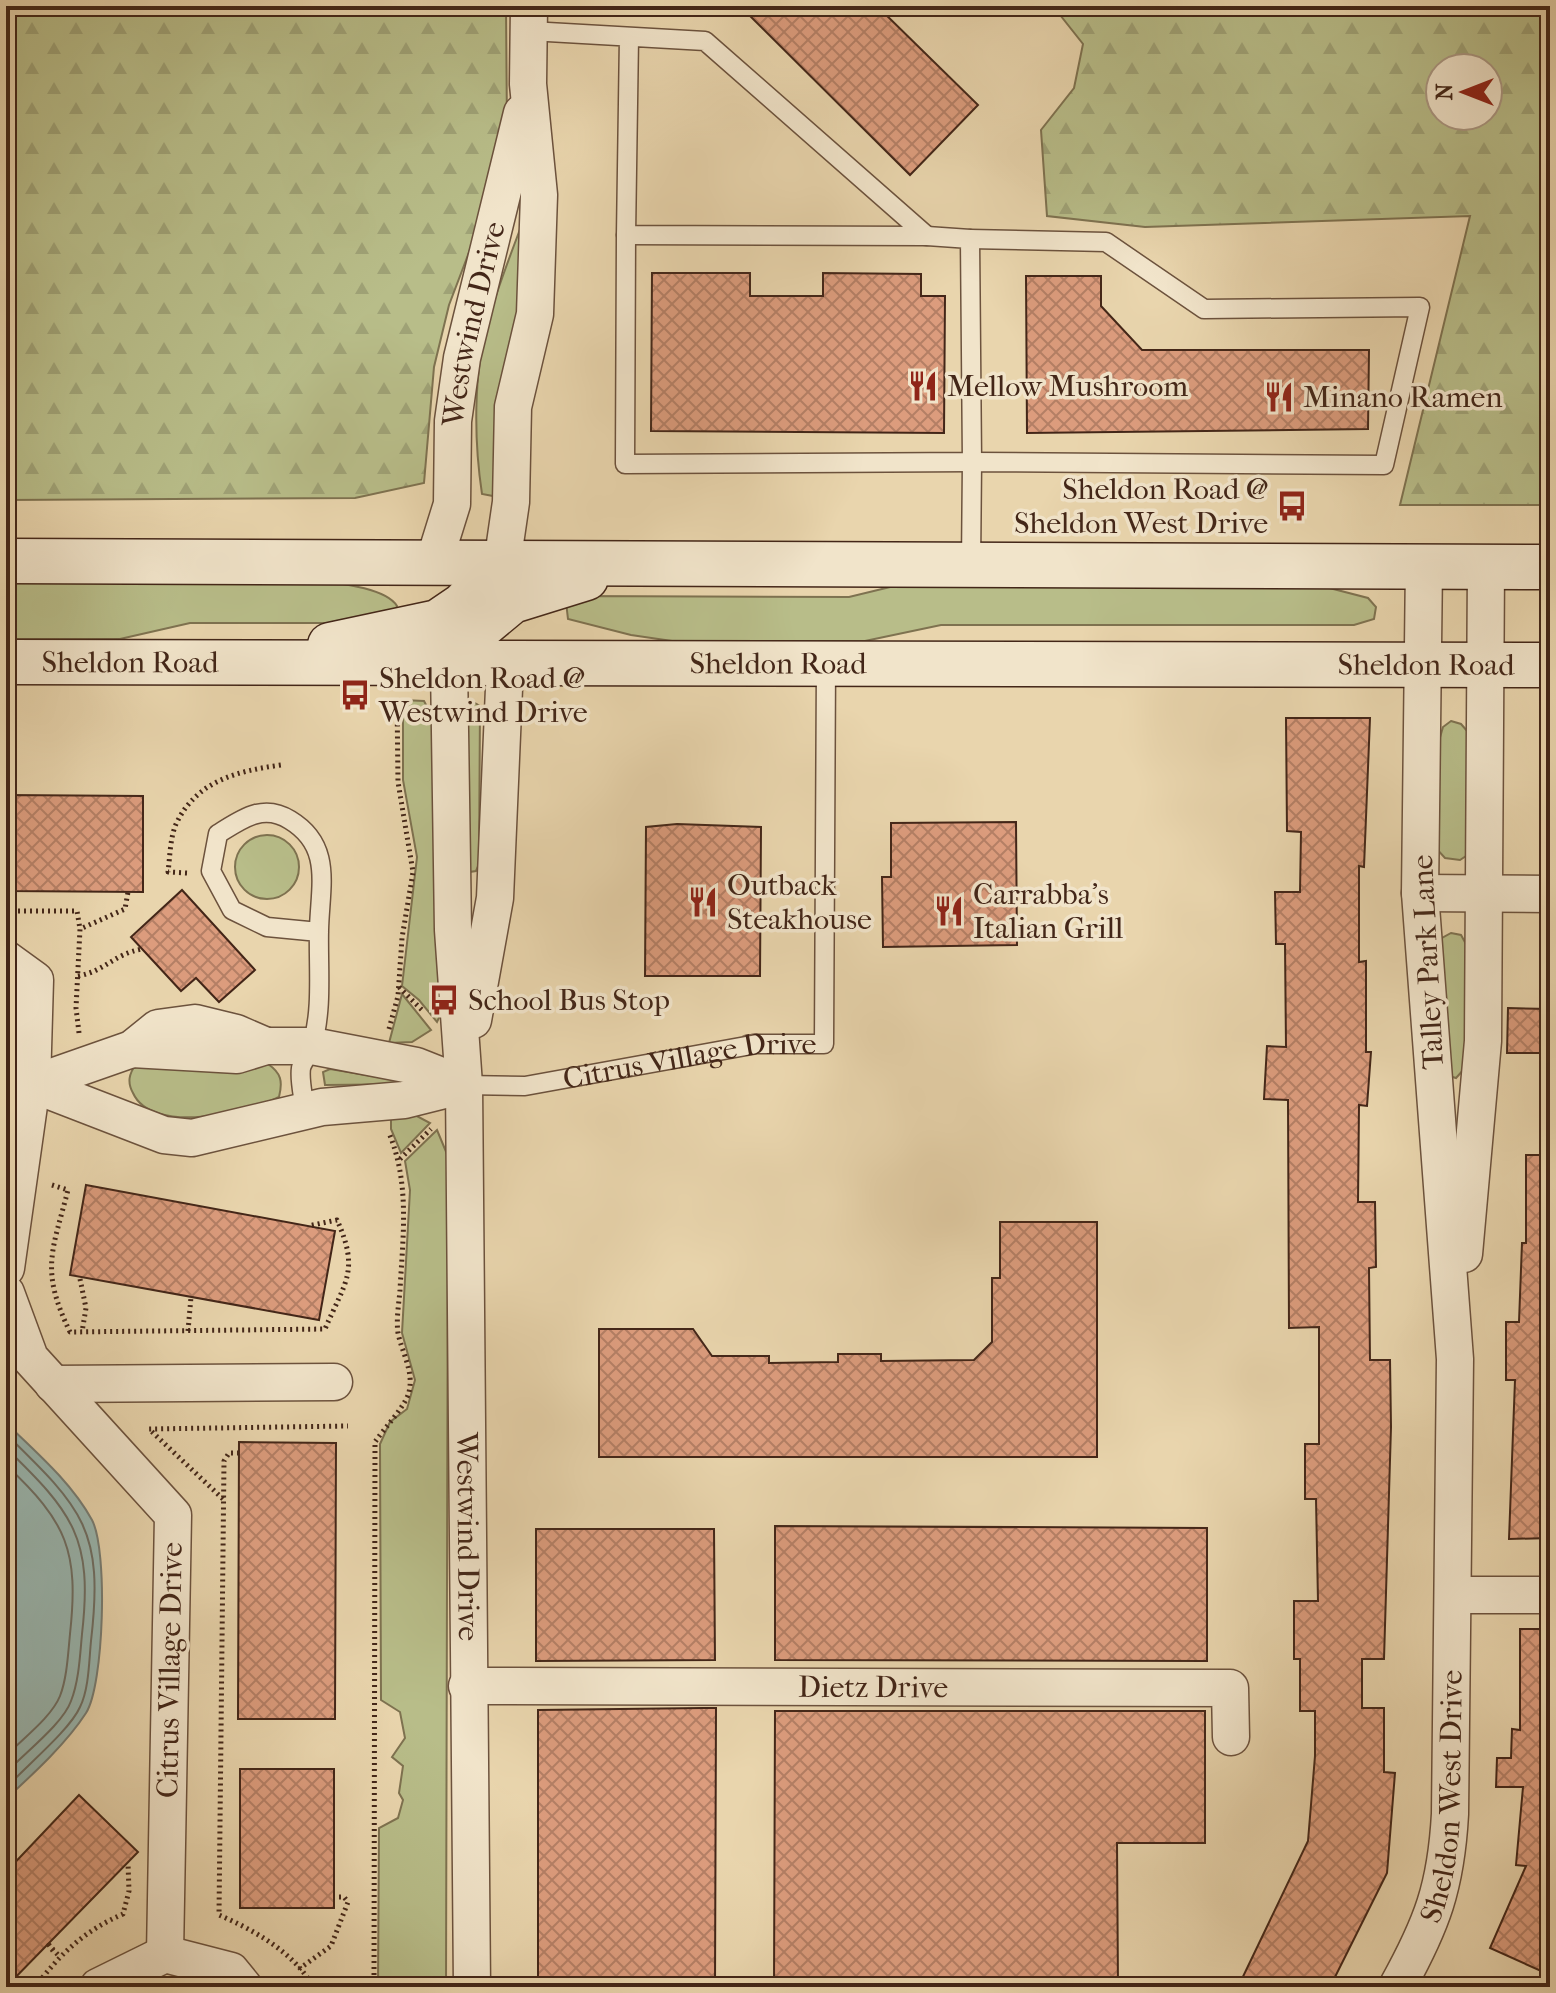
<svg xmlns="http://www.w3.org/2000/svg" width="1556" height="1993" viewBox="0 0 1556 1993" font-family="'IM FELL French Canon',serif">
<style>
.grass{fill:#b8bd89;stroke:#7e7250;stroke-width:2}
.forest{fill:url(#forest-firs);stroke:#7e7250;stroke-width:2;fill-rule:evenodd}
.water{fill:#99b7b1;stroke:#777d74;stroke-width:2}
.lines{fill:none;stroke-linecap:round;stroke-linejoin:round}
.shore{stroke:#6e6e64;stroke-width:2}
.building{fill:url(#building-cross-hatch);stroke:#432618;stroke-width:2}
.service-casing{stroke:#6c523d;stroke-width:21}
.minor-casing{stroke:#6c523d;stroke-width:39}
.secondary-casing{stroke:#432618;stroke-width:47}
.path{stroke:#432618;stroke-width:5;stroke-dasharray:2 4;stroke-linecap:butt}
.service{stroke:#f1e4ca;stroke-width:18}
.minor{stroke:#f1e4ca;stroke-width:36}
.secondary{stroke:#f1e4ca;stroke-width:44}
.labels{text-anchor:middle;dominant-baseline:central;stroke-width:7;stroke-linejoin:round;paint-order:stroke}
.street-label{font-size:30px;fill:#432618;stroke:#f1e4ca}
.poi-label{font-size:30px;fill:#432618;stroke:#f1e4ca;text-anchor:start}
</style>
<defs>
<pattern id="forest-firs" width="22" height="20" patternUnits="userSpaceOnUse" patternTransform="scale(2)"><rect width="22" height="20" fill="#b8bd89"/><path d="M5 1l3.5 6h-7zM16 11l3.5 6h-7z" fill="#9fa276"/></pattern>
<pattern id="building-cross-hatch" width="8" height="8" patternUnits="userSpaceOnUse" patternTransform="scale(2)"><rect width="8" height="8" fill="#dc9c7d"/><path d="M0 0l8 8M0 8l8-8" fill="none" stroke="#b47f65"/></pattern>
</defs>
<rect width="100%" height="100%" fill="#e9d5ad"/>
<filter id="stains"><feTurbulence type="fractalNoise" baseFrequency=".0025" numOctaves="4"/><feColorMatrix values="0 0 0 0 .2 0 0 0 0 .09 0 0 0 0 .02 0 0 0 .5 -.17"/></filter>
<radialGradient id="worn" r=".72"><stop offset=".6" stop-color="#630" stop-opacity="0"/><stop offset="1" stop-color="#630" stop-opacity=".3"/></radialGradient>
<!-- grass -->
<g class="grass">
<path d="M525,216L528,250L493,496L482,494C474,441 473,374 488,321C498,286 512,251 525,216Z"/>
<path d="M6,578L313,580C335,583 385,587 397,606L393,618L383,623H190L120,639H6Z"/>
<path d="M919,580L1314,584L1368,598L1376,607L1374,619L1354,625H941L865,641H672L631,635L568,619L566,602L574,596L849,597Z"/>
<path d="M403,700L424,701L434,720L444,1007L437,1022L419,1000L402,986L417,857L403,780Z"/>
<path d="M475,703L480,706L479,864L476,871L469,872L466,723L468,705Z"/>
<path d="M1451,721L1461,724L1468,732L1469,854L1460,860L1445,858L1434,846L1439,741L1443,727Z"/>
<circle cx="267" cy="867" r="32"/>
<path d="M1451,933L1461,935L1466,944V1067L1456,1078L1446,1075L1438,948L1442,938Z"/>
<path d="M402,994L431,1030L412,1042L389,1043Z"/>
<path d="M136,1064H268C281,1073 283,1081 279,1097C247,1113 152,1135 133,1093C127,1082 129,1074 136,1064Z"/>
<path d="M330,1069L421,1084L325,1085L323,1072Z"/>
<path d="M391,1113L415,1115L430,1123L401,1153L391,1129Z"/>
<path d="M437,1130L447,1154L448,1176L446,1987H378L379,1828L398,1818L403,1800L399,1793L403,1766L392,1757L405,1738L400,1712L381,1700L380,1444L390,1422L407,1409L415,1380L402,1333L410,1190L405,1161Z"/>
</g>
<!-- forest -->
<g class="forest">
<path d="M6,6H506L507,130L495,184L449,305L434,367L424,483L355,498L6,500Z"/>
<path d="M1053,6H1550V505H1400L1470,216L1145,227L1047,216L1041,130L1074,88L1083,44ZM1440,68H1488V116H1440Z"/>
</g>
<!-- water -->
<path class="water" d="M6,1423C37,1453 71,1482 92,1520C108,1550 104,1685 86,1713C66,1744 33,1774 6,1799Z"/>
<g class="lines">
<!-- shore -->
<g class="shore">
<path d="M6,1434C83,1509 104,1530 91,1641C89,1661 89,1689 80,1707C70,1730 25,1767 6,1788"/>
<path d="M6,1448C73,1513 93,1538 82,1634C80,1655 79,1681 71,1701C63,1724 23,1754 6,1773"/>
<path d="M6,1465C67,1522 79,1551 70,1634C68,1654 67,1678 60,1696C51,1718 22,1739 6,1756"/>
</g>
</g>
<!-- building -->
<g class="building">
<path d="M740,6H877L978,105L910,175Z"/>
<path d="M652,273H750V296H823V273L921,274V296H945L944,433L651,431Z"/>
<path d="M1026,276H1101V306L1142,350H1369L1368,429L1027,433Z"/>
<path d="M1286,718H1370L1364,867L1359,866V962L1366,961V1052H1371L1367,1106L1359,1105L1358,1202H1375L1376,1267L1369,1268L1370,1360H1390L1391,1427L1384,1659H1362V1708H1384V1772L1395,1773L1387,1873L1330,1987H1238L1308,1841L1315,1756V1711H1300V1659H1294V1601H1318L1316,1499H1305V1444H1319V1327L1289,1328L1288,1100L1264,1099L1267,1046L1286,1047L1285,944H1276L1275,892H1300L1301,832L1287,831Z"/>
<path d="M6,795L143,796V892L6,891Z"/>
<path d="M1016,822L1017,945L883,947L882,877H891V823Z"/>
<path d="M677,824L761,827L760,976H645L646,827Z"/>
<path d="M182,890L255,970L219,1002L196,978L181,991L131,937Z"/>
<path d="M1508,1008L1550,1009V1053H1507Z"/>
<path d="M1526,1155H1550V1538L1509,1539L1515,1380H1506V1322H1519L1522,1243H1526Z"/>
<path d="M86,1185L335,1231L319,1320L70,1275Z"/>
<path d="M1000,1222H1097V1457H599V1329H693L712,1356H769V1363L838,1362V1354H881V1361L974,1360L992,1342V1278H1000Z"/>
<path d="M239,1442L336,1443L335,1719H238Z"/>
<path d="M775,1526L1207,1528V1661L775,1660Z"/>
<path d="M536,1529H714L715,1660L536,1661Z"/>
<path d="M1520,1629H1550V1975L1490,1948L1526,1866L1516,1865L1523,1787H1496L1497,1758H1511L1512,1729L1520,1730Z"/>
<path d="M703,1708H716L715,1987H538V1710Z"/>
<path d="M775,1711H1205V1843H1117L1118,1987H774Z"/>
<rect x="240" y="1769" width="94" height="139"/>
<path d="M79,1795L138,1852L6,1987V1872Z"/>
</g>
<g class="lines">
<!-- service casing -->
<g class="service-casing">
<g id="service">
<path d="M530,31L705,41L927,236L626,235L629,37"/>
<path d="M626,235L625,464L972,462L970,239L927,236"/>
<path d="M970,239L1106,242L1204,309L1420,307L1384,465L972,462L971,565"/>
<path id="s1" d="M464,1085L525,1086L757,1044H824L826,663"/>
<path d="M305,1111C304,1098 299,1081 301,1068C303,1060 310,1054 312,1046C323,1008 318,968 319,930C320,886 333,846 290,820C263,803 242,819 218,834L211,871L232,910L267,927L319,932"/>
</g>
</g>
<!-- minor casing -->
<g class="minor-casing">
<g id="minor">
<path d="M502,564L511,502L513,407L535,314L539,195L528,84L529,6"/>
<path id="s2" d="M433,565L452,504L453,421L462,358L522,113"/>
<path id="s3" d="M449,665L453,930L464,1085L472,1987"/>
<path d="M1420,893L1550,894"/>
<path d="M6,959L35,980L32,1084L6,1268"/>
<path d="M473,1020L495,898L505,665"/>
<path d="M132,1049L237,1055L266,1046H312L416,1066L464,1085"/>
<path d="M32,1084L164,1135L192,1138L322,1107L404,1100L464,1085"/>
<path d="M32,1084L132,1049L158,1028L195,1023L236,1033L266,1046"/>
<path d="M1464,1254L1483,1041L1486,565"/>
<path d="M6,1293L30,1358L173,1515L165,1954"/>
<path d="M53,1384L334,1382"/>
<path d="M1453,1595H1550"/>
<path id="s4" d="M467,1686L1230,1688L1231,1737"/>
<path d="M98,1987L165,1954L231,1971L244,1987"/>
<path id="s5" d="M1397,1987C1432,1924 1446,1887 1450,1814L1455,1359L1420,893L1424,564"/>
</g>
</g>
<!-- secondary casing -->
<g class="secondary-casing">
<g id="secondary">
<path d="M6,561L1550,567"/>
<path d="M465,640L512,601L586,578"/>
<path d="M330,645L438,622L463,605L502,564"/>
<path id="s6" d="M6,662L1550,665"/>
</g>
</g>
<!-- path -->
<g class="path">
<path d="M187,873L168,872C170,857 170,836 177,822C198,780 238,771 281,765"/>
<path d="M6,911H77L80,929"/>
<path d="M78,976C105,971 114,954 142,949"/>
<path d="M399,987L424,1012"/>
<path d="M389,1029L398,996L402,938L413,872L398,782L397,699"/>
<path d="M79,1033L76,1008L80,929L125,909L128,892"/>
<path d="M400,1159L431,1129"/>
<path d="M52,1185L68,1190C52,1252 40,1270 70,1332L325,1329C345,1282 360,1271 337,1220L308,1226"/>
<path d="M80,1279L86,1308L82,1332"/>
<path d="M188,1331L191,1297"/>
<path d="M239,1453H229L224,1461L219,1915C254,1930 295,1953 313,1987"/>
<path d="M223,1499L149,1429L348,1426"/>
<path d="M53,1951L49,1945L59,1956"/>
<path d="M299,1969L331,1946L348,1902L344,1897H334"/>
<path d="M35,1987C61,1953 84,1931 123,1914L129,1891L128,1863"/>
<path d="M374,1987L375,1442C385,1427 405,1407 409,1392C414,1371 402,1353 398,1333C396,1319 399,1303 400,1290C403,1235 410,1184 389,1133"/>
</g>
<!-- service -->
<use href="#service" class="service"/>
<!-- minor -->
<use href="#minor" class="minor"/>
<!-- secondary -->
<use href="#secondary" class="secondary"/>
</g>
<!-- icons -->
<defs>
<g id="restaurant-bare" transform="scale(2.4)"><path d="M-5-6h1v4h1v-4h1v4h1v-4h1v5L-1.5 .5V6h-2V.5L-5-1ZM5-6V6H3V1.5H1.5Q1.5-4 5-6Z" fill="#8f2418" stroke="#f1e4ca" stroke-width="2.5" paint-order="stroke"/></g>
<g id="bus-bare" transform="scale(2.4)"><path d="M-5-6H5V4H4V6H2V4H-2V6H-4V4H-5ZM-3.5-4V0h7V-4ZM-3.5 1.2v1.5H-2V1.2ZM2 1.2v1.5H3.5V1.2Z" fill="#8f2418" stroke="#f1e4ca" stroke-width="2.5" paint-order="stroke"/></g>
</defs>
<g fill-rule="evenodd">
<use href="#restaurant-bare" x="923" y="386"/>
<use href="#restaurant-bare" x="1279" y="397"/>
<use href="#bus-bare" x="1292" y="506"/>
<use href="#bus-bare" x="355" y="695"/>
<use href="#restaurant-bare" x="703" y="902"/>
<use href="#restaurant-bare" x="949" y="911"/>
<use href="#bus-bare" x="444" y="1000"/>
</g>
<g class="labels">
<!-- street labels -->
<g class="street-label">
<text stroke="none"><textPath href="#s2" startOffset="246">Westwind Drive</textPath></text>
<text stroke="none"><textPath href="#s6" startOffset="124">Sheldon Road</textPath></text>
<text stroke="none"><textPath href="#s6" startOffset="772">Sheldon Road</textPath></text>
<text stroke="none"><textPath href="#s6" startOffset="1420">Sheldon Road</textPath></text>
<text transform="translate(1428 962) rotate(-93)">Talley Park Lane</text>
<text stroke="none"><textPath href="#s1" startOffset="228">Citrus Village Drive</textPath></text>
<text stroke="none"><textPath href="#s3" startOffset="872">Westwind Drive</textPath></text>
<text transform="translate(170 1670) rotate(-89)">Citrus Village Drive</text>
<text stroke="none"><textPath href="#s4" startOffset="406">Dietz Drive</textPath></text>
<text stroke="none"><textPath href="#s5" startOffset="200">Sheldon West Drive</textPath></text>
</g>
<!-- poi labels -->
<g class="poi-label">
<text x="947" y="386">Mellow Mushroom</text>
<text x="1303" y="397">Minano Ramen</text>
<text x="1268" y="489" text-anchor="end">Sheldon Road @<tspan x="1268" dy="34">Sheldon West Drive</tspan></text>
<text x="379" y="678">Sheldon Road @<tspan x="379" dy="34">Westwind Drive</tspan></text>
<text x="727" y="885">Outback<tspan x="727" dy="34">Steakhouse</tspan></text>
<text x="973" y="894">Carrabba's<tspan x="973" dy="34">Italian Grill</tspan></text>
<text x="468" y="1000">School Bus Stop</text>
</g>
</g>
<!-- margin -->
<rect width="1556" height="1993" fill="none" stroke="#e9d5ad" stroke-width="32"/>
<rect x="8" y="8" width="1540" height="1977" fill="none" stroke="#432618" stroke-width="4"/>
<rect x="16" y="16" width="1524" height="1961" fill="none" stroke="#432618" stroke-width="2"/>
<!-- north arrow -->
<g transform="translate(1464 92) rotate(270)"><circle r="38" fill="#f1e4ca" stroke="#ab9883" stroke-width="2"/>
<path d="M0-6L14 30L0 20L-14 30Z" fill="#8f2418"/>
<text y="-12" font-size="22" font-weight="bold" text-anchor="middle" fill="#432618">N</text>
</g>
<rect width="100%" height="100%" filter="url(#stains)"/>
<rect width="100%" height="100%" fill="url(#worn)"/>
</svg>
